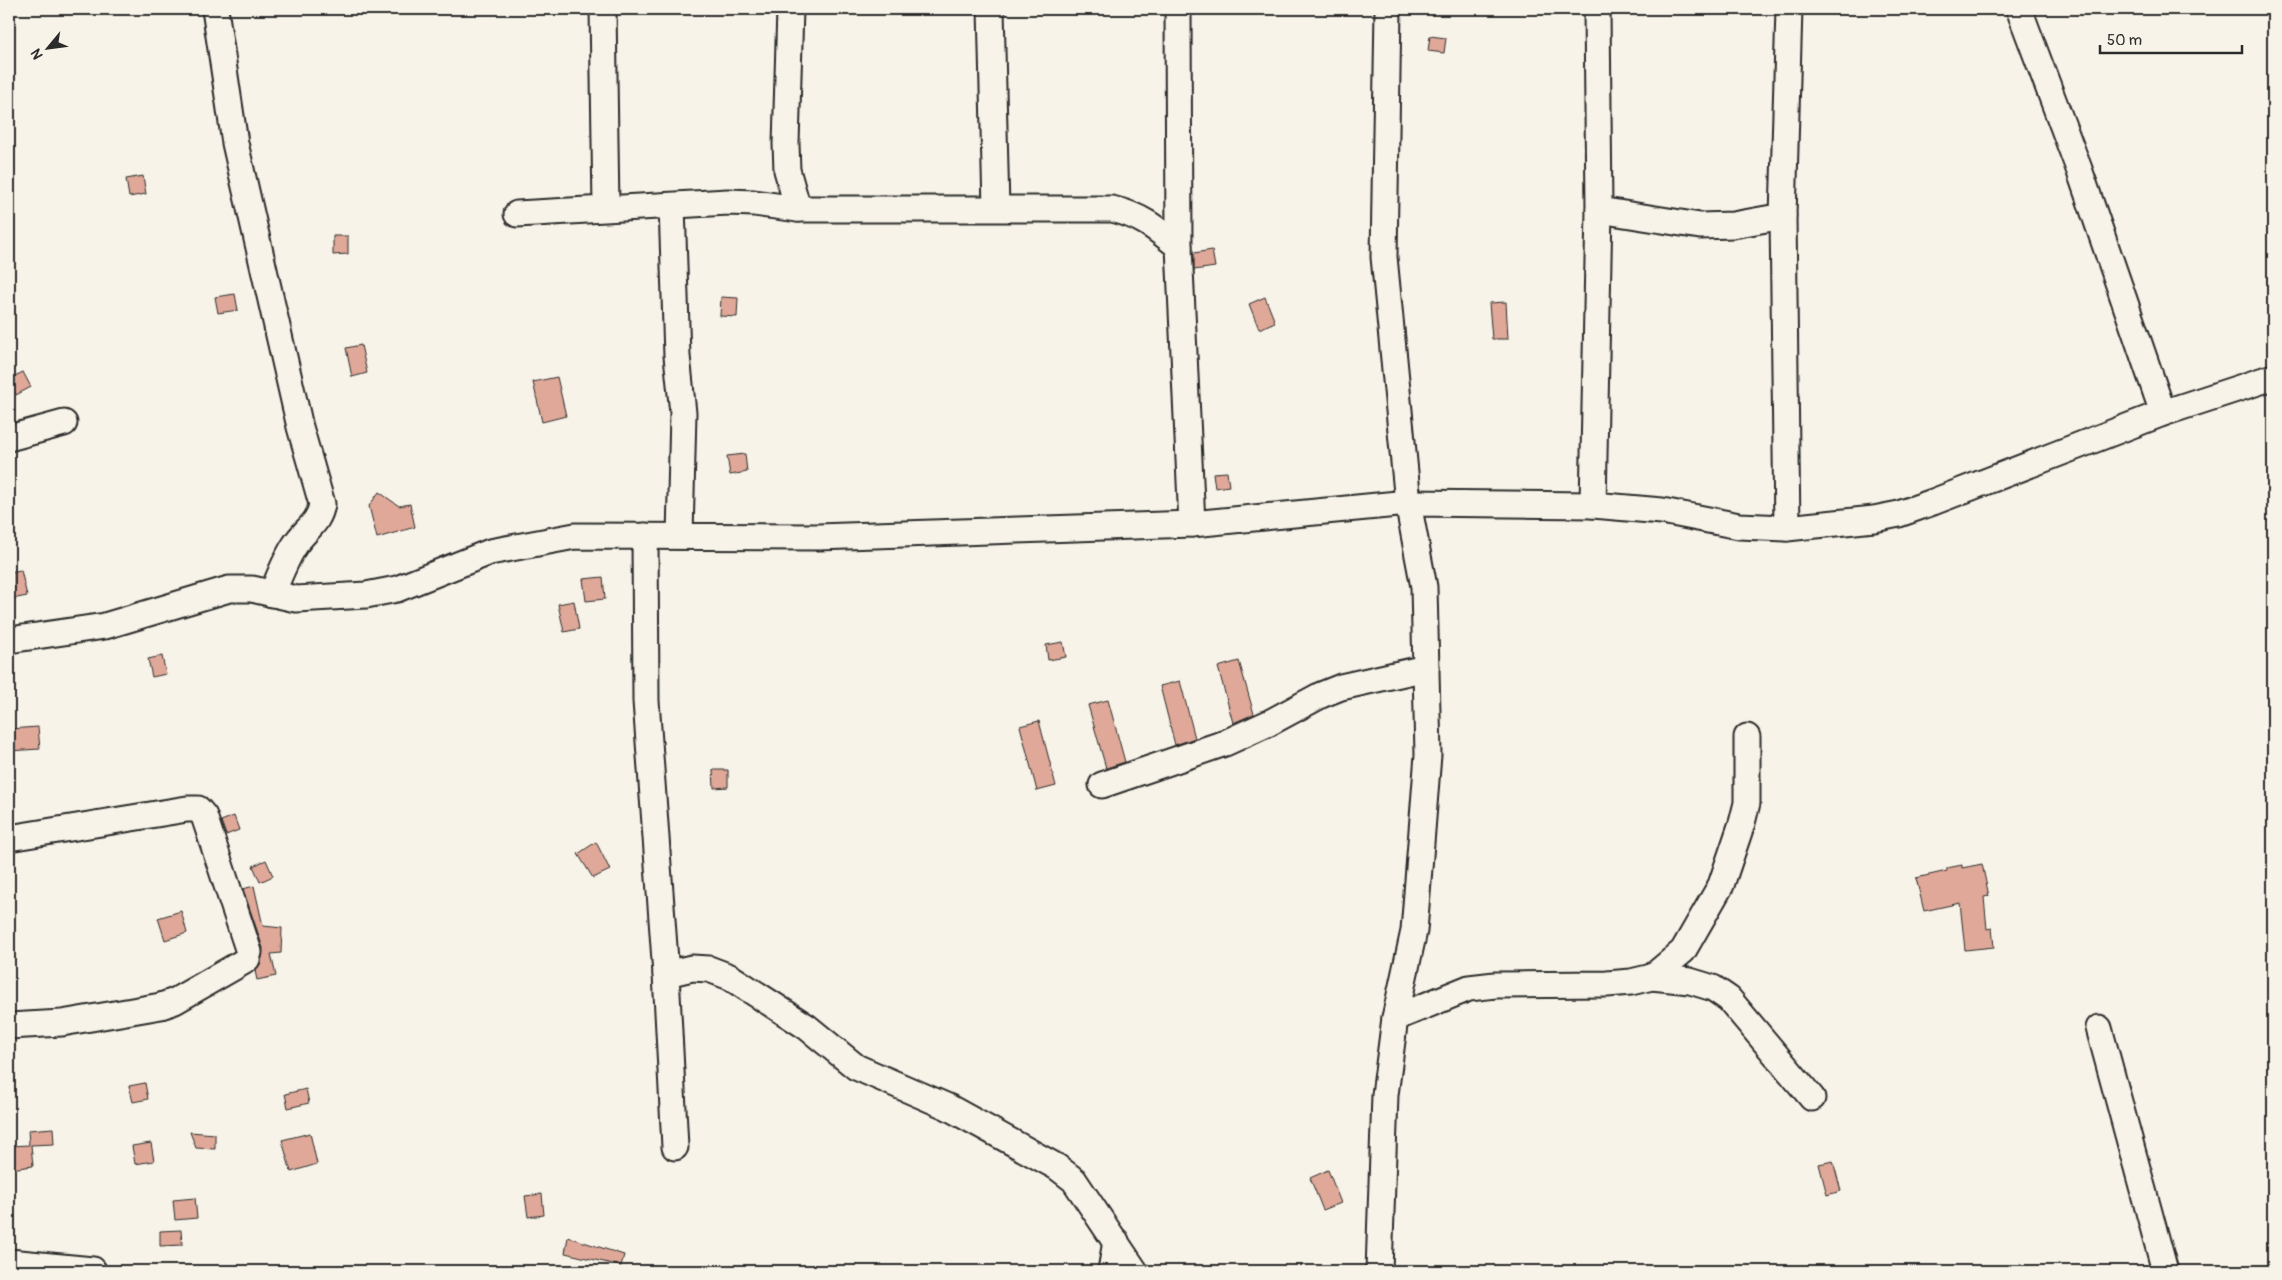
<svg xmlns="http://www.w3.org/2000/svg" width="2282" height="1280" viewBox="0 0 2282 1280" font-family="Pangolin,sans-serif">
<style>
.building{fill:#dfa898;stroke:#2b2b2b}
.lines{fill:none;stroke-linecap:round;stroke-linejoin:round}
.minor-casing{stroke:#2b2b2b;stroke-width:29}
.minor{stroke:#f7f3e8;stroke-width:25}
</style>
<rect width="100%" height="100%" fill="#f7f3e8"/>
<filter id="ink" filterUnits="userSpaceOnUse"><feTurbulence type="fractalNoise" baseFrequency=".02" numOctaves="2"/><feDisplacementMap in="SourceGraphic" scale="10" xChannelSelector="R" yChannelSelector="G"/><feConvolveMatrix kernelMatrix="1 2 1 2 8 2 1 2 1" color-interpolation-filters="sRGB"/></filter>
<g filter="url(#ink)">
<!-- building -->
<g class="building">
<path d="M1430,36L1446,38L1444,53L1428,51Z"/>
<path d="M143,176L146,194L129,197L126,179Z"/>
<path d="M333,236H348V254L333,255Z"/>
<path d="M1212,250L1215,267L1194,270V253Z"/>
<path d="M235,294L238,310L218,313L215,297Z"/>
<path d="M721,297L738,298L737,317L720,316Z"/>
<path d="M1265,297L1275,322L1259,329L1249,304Z"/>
<path d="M1506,302L1508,339H1492L1489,303Z"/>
<path d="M361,345L367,373L352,377L346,348Z"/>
<path d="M23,372L31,387L16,395L9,379Z"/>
<path d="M557,377L566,416L542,422L533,382Z"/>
<path d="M745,454L747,472L730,475L727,456Z"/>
<path d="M1227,472L1229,486L1215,488L1213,473Z"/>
<path d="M379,492L399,506L410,504L415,527L377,538L369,506Z"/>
<path d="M21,570L27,596L12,599L9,572Z"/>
<path d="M603,577L605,599L586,601L583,579Z"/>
<path d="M574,601L579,629L564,632L558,604Z"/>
<path d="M1063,642L1066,657L1048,660L1046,645Z"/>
<path d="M162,656L166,674L152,677L148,659Z"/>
<path d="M1239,661L1254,714L1233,723L1218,667Z"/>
<path d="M1180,681L1195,738L1175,745L1160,686Z"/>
<path d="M1108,700L1125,762L1106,768L1088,705Z"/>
<path d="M1039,721L1056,786L1037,791L1020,726Z"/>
<path d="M38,727L40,749L9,751V729Z"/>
<path d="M713,770H728V787L714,788Z"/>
<path d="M234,816L239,830L226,835L221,821Z"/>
<path d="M596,842L610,870L593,878L578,854Z"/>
<path d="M266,860L273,876L260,882L253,866Z"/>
<path d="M1982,864L1989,896L1984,897L1987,929L1992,928L1994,947L1965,950L1960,903L1924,911L1916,878L1947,871V868L1962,865V868Z"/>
<path d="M254,886L263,926L282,928L281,953L271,954L276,976L257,980L255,971L261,963L263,948L243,889Z"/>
<path d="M181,911L187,933L165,940L158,918Z"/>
<path d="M145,1083L148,1099L133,1102L129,1086Z"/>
<path d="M306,1089L309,1103L288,1108L285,1094Z"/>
<path d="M53,1128L54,1144L31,1145L33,1166L10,1169L9,1146L29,1145L28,1130Z"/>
<path d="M190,1132L215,1134V1149L196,1148Z"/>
<path d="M310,1133L317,1164L291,1172L282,1140Z"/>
<path d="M151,1143L154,1161L135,1164L132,1146Z"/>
<path d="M1833,1161L1841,1191L1827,1195L1819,1164Z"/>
<path d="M1328,1170L1341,1203L1323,1210L1310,1178Z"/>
<path d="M542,1194L544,1215L528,1217L525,1196Z"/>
<path d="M195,1198L197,1218L175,1220L173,1200Z"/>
<path d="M181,1230L182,1245L160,1246V1231Z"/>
<path d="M568,1237L624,1255L621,1266L565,1253Z"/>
</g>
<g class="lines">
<!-- minor casing -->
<g class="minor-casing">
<g id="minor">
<path d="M215,9L235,143L300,427L322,504C319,524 305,529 295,545C285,560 279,577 272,594"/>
<path d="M603,9L606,208"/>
<path d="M790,9L786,144L787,170L798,209"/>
<path d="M991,9L996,208"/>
<path d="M1178,9L1179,247L1192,524"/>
<path d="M2019,9L2079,169L2163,413"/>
<path d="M672,206L677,356L683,413L680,536"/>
<path d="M1599,210L1700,226L1733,225L1783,216"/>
<path d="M517,214L728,202L754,203L798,209H1112C1142,216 1156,228 1179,247"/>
<path d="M9,438L64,423"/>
<path d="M1593,505L1599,210L1597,9"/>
<path d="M1787,528L1783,216L1789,9"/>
<path d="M645,536L646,701L666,974L675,1147"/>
<path d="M9,640L105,626L229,589H252L296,599L366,595L397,589L490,552L575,536L818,537L1192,524L1408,503L1593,505L1662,511L1739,526L1787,528L1874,519L1899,514L1933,502L2163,413L2273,377"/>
<path d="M1102,785L1225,743L1269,723L1321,695L1341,687L1426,668"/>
<path d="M9,838L187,809H198L204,816L249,952L247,959L243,962L175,1001L161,1006L62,1023L9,1026"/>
<path d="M666,974L692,968L709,969L730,977L807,1027L856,1067L948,1107L1057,1167L1074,1180L1135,1271"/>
<path d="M1652,977L1683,951L1721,885L1742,823L1747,803V737"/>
<path d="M1395,1018L1469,988L1495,985L1607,984L1631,982L1652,977L1690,981L1713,988L1729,999L1812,1098"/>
<path d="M2099,1028L2165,1271"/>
<path d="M9,1262L93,1270"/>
<path d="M1111,1271L1116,1241"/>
<path d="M1379,1271L1385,1095L1395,1018L1414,931L1428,755L1424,587L1408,503L1384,257L1388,9"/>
</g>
</g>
<!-- minor -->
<use href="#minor" class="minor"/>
</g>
</g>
<!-- margin -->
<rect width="2282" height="1280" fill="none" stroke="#f7f3e8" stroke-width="30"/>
<rect x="15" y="15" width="2252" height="1250" fill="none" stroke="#2b2b2b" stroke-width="2" filter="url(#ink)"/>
<!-- north arrow -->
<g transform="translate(48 48) rotate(241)" stroke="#f7f3e8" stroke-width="4" paint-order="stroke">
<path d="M0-4L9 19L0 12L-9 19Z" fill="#2b2b2b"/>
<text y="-8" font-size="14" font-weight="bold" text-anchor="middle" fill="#2b2b2b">N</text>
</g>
<!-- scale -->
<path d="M2100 45v8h142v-8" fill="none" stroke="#2b2b2b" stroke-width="2.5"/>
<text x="2107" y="45" font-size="15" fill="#2b2b2b" stroke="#f7f3e8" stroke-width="4" paint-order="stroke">50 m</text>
</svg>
